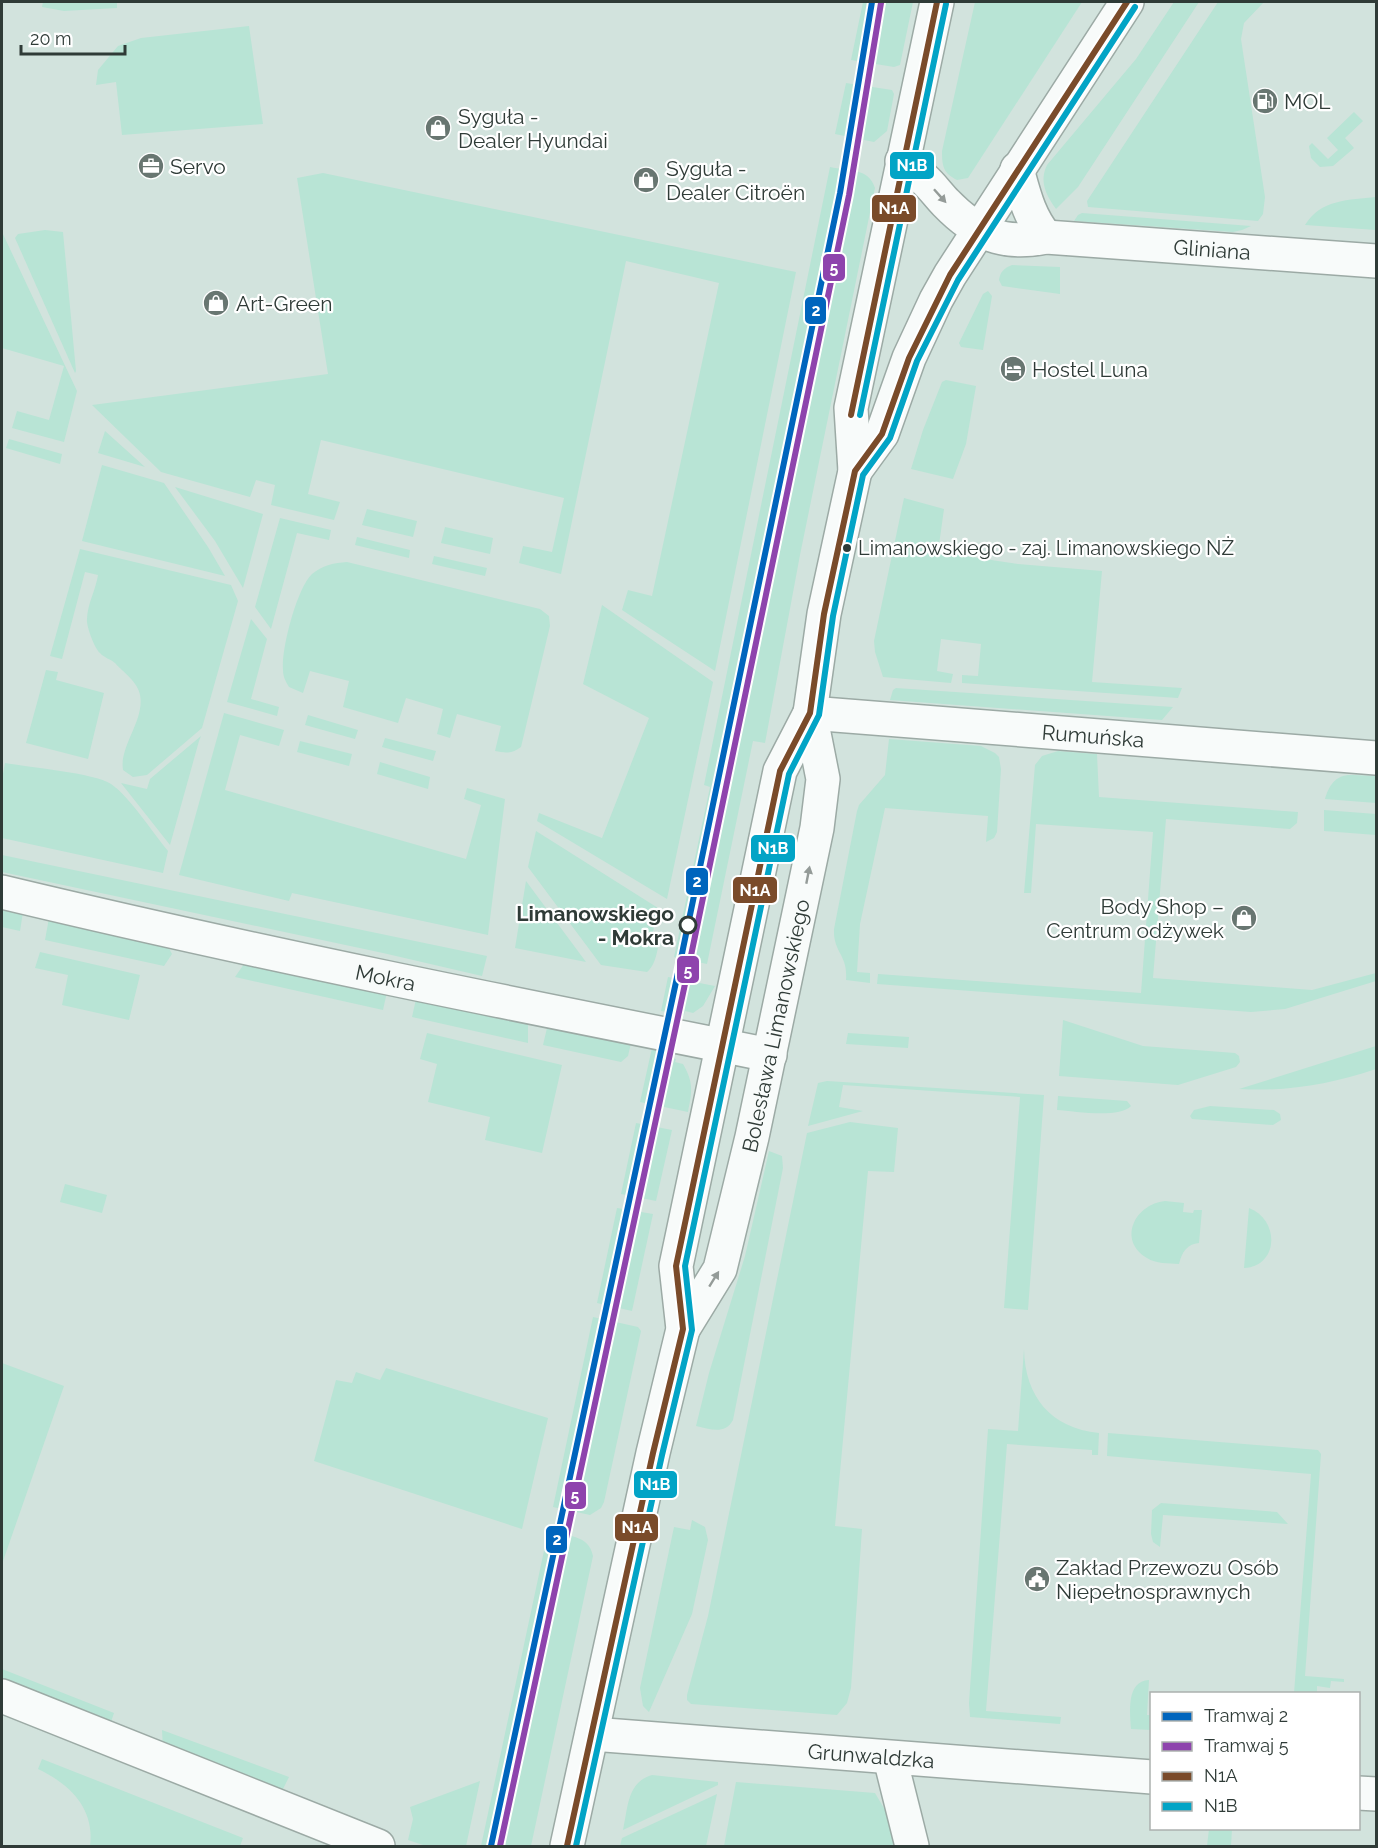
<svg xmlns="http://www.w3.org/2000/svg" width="1378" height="1848" viewBox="0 0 1378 1848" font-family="Raleway,sans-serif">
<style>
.green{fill:#b8e4d5}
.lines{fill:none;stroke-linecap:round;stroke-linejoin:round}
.minor-casing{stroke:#9caaa5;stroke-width:36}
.minor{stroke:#f8fbfa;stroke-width:33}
.bus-1-casing{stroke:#fff;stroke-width:10}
.bus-2-casing{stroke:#fff;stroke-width:10}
.bus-1{stroke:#7a4b2a;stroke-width:6}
.bus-2{stroke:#02a4c6;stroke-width:6}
.tram-1-casing{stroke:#fff;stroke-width:10}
.tram-2-casing{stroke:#fff;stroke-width:10}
.tram-1{stroke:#0065bd;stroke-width:6}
.tram-2{stroke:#8e44ad;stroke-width:6}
.oneway{fill:#949b98}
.bus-dot{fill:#2f3b37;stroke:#fff;stroke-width:2}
.stop-dot{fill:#fff;stroke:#2f3b37;stroke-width:3}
.labels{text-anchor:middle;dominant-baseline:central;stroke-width:4.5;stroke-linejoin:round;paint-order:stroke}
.bus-label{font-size:20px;fill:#2f3b37;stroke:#fff;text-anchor:start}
.poi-label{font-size:21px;fill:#2f3b37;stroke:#fff;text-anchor:start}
.street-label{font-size:21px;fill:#2f3b37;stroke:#fff}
.stop-label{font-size:21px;font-weight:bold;fill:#2f3b37;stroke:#fff;text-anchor:end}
.line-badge{stroke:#fff;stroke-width:2}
.badge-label{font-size:16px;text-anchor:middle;font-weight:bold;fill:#fff}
</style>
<rect width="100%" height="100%" fill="#d2e3dd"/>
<!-- green -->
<g class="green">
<path d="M43,2H117V8L64,11L42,7Z"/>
<path d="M863,2H913L900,65L894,67L851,60Z"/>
<path d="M975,2H1082L968,178L957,180C943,173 942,166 942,151Z"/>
<path d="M1174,2H1199L1078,187L1056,209C1046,195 1039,181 1047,165L1136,59Z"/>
<path d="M1218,2H1264L1244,23L1241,39L1265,197L1263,214L1258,221L1088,207L1087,201Z"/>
<path d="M249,26L263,124L122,135L116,82L96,85L98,70L118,46L141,38Z"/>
<path d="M846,83L892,90L894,94L887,131L874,142L835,134Z"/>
<path d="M1354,112L1363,121L1345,138L1354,148L1333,166L1320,167L1311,158L1309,146L1312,143L1328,159L1338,150L1327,138Z"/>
<path d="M830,167C849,171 869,168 875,188L800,555L765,743L753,741L707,964L674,957L710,787L704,785Z"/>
<path d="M323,173L796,272L715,671L622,610L628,590L652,596L719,283L626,261L561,574L519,563L523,546L552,552L564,498L321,440L308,494L340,502L334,520L271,505L275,485L256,480L250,497L161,472L92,405L328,374L297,178Z"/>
<path d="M1376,197V230L1305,225C1321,199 1349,200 1376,197Z"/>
<path d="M1082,213L1251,226L1242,230L1233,232L1074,221L1078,215Z"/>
<path d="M45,230L63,232L76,371L75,373L15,238L18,234Z"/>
<path d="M2,232L77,391L64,442L12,428L17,411L49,420L64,366L2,348Z"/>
<path d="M1012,265L1060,267V294L1002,286L999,280C1000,272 1004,268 1012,265Z"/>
<path d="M988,291L992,296L983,350L961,347L959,343L983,294Z"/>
<path d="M946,380L976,386L966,444L953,479L911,469L923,430L942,382Z"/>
<path d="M105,431L145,467L98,453Z"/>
<path d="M9,439L62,454L60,464L6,448Z"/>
<path d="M102,465L164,483L208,547L225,576L82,541Z"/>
<path d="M175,487L263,514L243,588L215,541Z"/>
<path d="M904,498L944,509L938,552L1018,564L1102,571L1092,682L1182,688L1178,698L962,683V675L978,676L981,644L941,639L937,671L953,674L951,683L883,677L875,652L874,641Z"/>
<path d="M367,509L417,521L413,537L362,525Z"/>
<path d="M280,518L331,530L329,540L297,533L271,629L255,607Z"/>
<path d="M445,527L493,538L490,554L441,543Z"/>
<path d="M357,537L410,550L409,558L355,545Z"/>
<path d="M80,549L231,585L238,601L202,728L147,775L133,777L123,770C119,746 145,720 140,695C138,682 123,672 115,663C111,659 104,658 100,653C95,649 86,626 87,619C87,605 96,589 98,575L85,572L62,659L50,656Z"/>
<path d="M434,556L487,568L485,576L432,564Z"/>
<path d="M347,562L540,609L549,616L550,626L521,747C512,754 505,753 495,751L501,726L457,714L450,738L437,734L443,709L406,698L398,723L343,707L349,681L310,671L303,693L289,687C286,682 283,677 283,670C281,649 297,588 312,574C323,565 334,563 347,562Z"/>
<path d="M602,605L713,682L667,899L537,821L539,813L602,838L649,718L583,684Z"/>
<path d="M251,619L267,639L251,699L279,707L277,716L227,702Z"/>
<path d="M46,670L58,672L56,680L104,693L88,759L26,743Z"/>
<path d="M896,688L1173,707L1162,720L890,700L893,690Z"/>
<path d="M224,713L284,730L279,746L240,735L225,790L466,859L481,805L464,799L467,788L505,799L488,935L292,893L289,901L179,875Z"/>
<path d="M308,715L358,730L355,739L305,725Z"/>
<path d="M201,736L199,741L170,845L121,783L147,789L150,779Z"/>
<path d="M385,738L436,751L433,761L382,747Z"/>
<path d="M889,739L981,746L995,753L999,757L1001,769L997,832L994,838L986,842L988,816L885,808L860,924L857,972L870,973V983L846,980C848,954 833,953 834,929L857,811L859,805L885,775Z"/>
<path d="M300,741L352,754L349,766L297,752Z"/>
<path d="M1058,751L1097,754L1099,797L1298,812L1297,823L1290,829L1166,819L1153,978L1312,990L1376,973V981L1285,1009L1251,1012L877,984L878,974L1141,993L1153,832L1036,824L1031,893H1024L1035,765L1042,756Z"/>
<path d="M380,762L430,777L428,789L377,774Z"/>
<path d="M5,763C27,767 95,773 111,784C128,795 154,834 168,851L163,873L2,838V779Z"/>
<path d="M1353,775L1376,776V803L1325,799C1329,785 1336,774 1353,775Z"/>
<path d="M1324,810L1376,814V835L1324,831Z"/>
<path d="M536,831L658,908L653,932L660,934C658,946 657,964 647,972L601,965L528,867Z"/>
<path d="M2,855L487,956L482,976L383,953L2,872Z"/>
<path d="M526,881L586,962L515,948Z"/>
<path d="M2,908L23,912L20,931L2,927Z"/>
<path d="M49,918L166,943L172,954L164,966L45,940Z"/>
<path d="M40,952L140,975L129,1020L62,1005L68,975L35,968Z"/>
<path d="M244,964L387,992L383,1010L235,977Z"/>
<path d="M668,977L715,986L703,1006L693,1013L685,1011L684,1015L661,1011Z"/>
<path d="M416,999L528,1023V1043L412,1017Z"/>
<path d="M1063,1020L1143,1046L1235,1053L1239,1056L1240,1062L1236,1067L1178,1085L1059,1076Z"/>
<path d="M547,1028L631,1043L628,1056L621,1062L543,1045Z"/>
<path d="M427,1033L562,1065L542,1153L485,1140L490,1117L428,1102L437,1064L420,1059Z"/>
<path d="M848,1033L909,1037L908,1048L846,1044Z"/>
<path d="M1376,1046V1069C1331,1084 1287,1092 1239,1089Z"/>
<path d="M652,1048L666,1053L665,1056L676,1059L675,1062L683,1064C694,1083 692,1092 688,1112L640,1102Z"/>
<path d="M827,1081L1044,1095L1028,1310L1004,1308L1020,1097L843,1085L839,1107L863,1111L808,1126L818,1083Z"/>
<path d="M1058,1096L1127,1101L1131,1106C1119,1119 1074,1111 1057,1110Z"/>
<path d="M1210,1106L1274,1110L1280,1114L1281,1120L1273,1125L1192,1119L1190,1116L1194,1110Z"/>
<path d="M850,1122L898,1128L894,1172L868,1171L835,1526L862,1529L851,1688L847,1703L837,1715L691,1704L687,1700V1695L708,1616L807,1133Z"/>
<path d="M636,1123L672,1130L656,1201L621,1194Z"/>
<path d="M769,1151L782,1156L783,1168L733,1420C725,1435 710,1429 696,1426L709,1373L745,1256Z"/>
<path d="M65,1184L107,1195L102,1213L60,1202Z"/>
<path d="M1165,1201L1184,1203L1183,1212L1193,1213L1194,1210H1202L1199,1243C1187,1244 1182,1252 1179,1264C1168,1263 1156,1264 1147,1258C1117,1240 1135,1204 1165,1201Z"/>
<path d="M617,1208L653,1214L632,1311L597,1303Z"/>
<path d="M1249,1208C1280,1220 1279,1266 1244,1268Z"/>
<path d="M593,1317L638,1327L641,1331L604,1502L601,1508L590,1515L553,1507Z"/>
<path d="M1024,1349C1025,1397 1051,1428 1099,1433L1098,1455H1092V1450L1007,1444L986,1711L1061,1717L1060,1724L970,1717L969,1703L988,1429L1018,1431Z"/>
<path d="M2,1363L64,1386L2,1564Z"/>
<path d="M386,1368L548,1418L522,1529L314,1461L336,1380L352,1383L356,1372L380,1380Z"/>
<path d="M1108,1433L1318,1450L1321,1454L1305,1676L1344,1679V1682L1331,1681L1330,1688L1317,1686V1693H1294L1311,1474L1107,1456Z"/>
<path d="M1161,1503L1277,1512L1288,1524L1163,1515L1160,1547L1153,1542L1151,1534L1152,1510Z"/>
<path d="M692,1520L705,1527L708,1540L692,1614L649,1712L643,1706L640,1688L674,1527L690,1530Z"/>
<path d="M548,1532C566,1536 589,1534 593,1556L531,1846H481Z"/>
<path d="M2,1669L114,1713L110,1725L2,1682Z"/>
<path d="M1149,1680L1147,1715H1151V1730L1131,1729C1130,1712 1126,1681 1149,1680Z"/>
<path d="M162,1730L289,1777L281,1793L163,1748Z"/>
<path d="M42,1759L243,1838L240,1846H90C95,1809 70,1784 38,1769Z"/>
<path d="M652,1775L718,1782V1785L623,1830C628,1808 627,1782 652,1775Z"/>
<path d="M480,1781L466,1846H426L408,1840L413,1819L410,1807Z"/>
<path d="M736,1782L875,1793L888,1815L896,1846H724Z"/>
<path d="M717,1794L706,1846H620L622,1838Z"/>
<path d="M1209,1829H1232L1231,1846H1207Z"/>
</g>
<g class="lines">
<!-- minor casing -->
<g class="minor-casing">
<g id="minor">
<path id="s1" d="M902,161C910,167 918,173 924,179C932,186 939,196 946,203C976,234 1004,246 1046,237L1376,261"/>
<path d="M1017,169C1024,194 1029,217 1046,237"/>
<path d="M855,471L882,434L909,358L936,300L950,275L1127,2"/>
<path id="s2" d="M810,713L1376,758"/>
<path id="s3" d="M2,892C256,953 513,1004 770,1055"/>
<path id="s4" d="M683,1329L720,1269L752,1137L817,828L823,779L810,713L824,614L855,471L851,408L937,2"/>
<path d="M2,1696L378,1846"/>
<path id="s5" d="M592,1734L1152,1777"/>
<path d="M890,1758L912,1846"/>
<path d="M1358,1793L1376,1794"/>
<path d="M567,1846L653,1453L683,1329L676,1266L780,771L810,713"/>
</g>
</g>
<!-- minor -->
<use href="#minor" class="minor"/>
<!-- bus-1 casing -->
<g class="bus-1-casing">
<g id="bus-1">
<path d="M851,415L937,2"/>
<path d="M567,1846L653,1453L683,1329L676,1266L780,771L810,713L824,614L855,471L882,434L909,358L950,275L1127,2"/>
</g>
</g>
<!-- bus-2 casing -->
<g class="bus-2-casing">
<g id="bus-2">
<path d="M860,415L946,4"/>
<path d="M576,1846L662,1455L692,1330L685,1266L789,774L819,715L833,616L863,475L890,438L917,361L958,280L1135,7"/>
</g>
</g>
<!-- bus-1 -->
<use href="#bus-1" class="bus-1"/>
<!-- bus-2 -->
<use href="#bus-2" class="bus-2"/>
<!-- tram-1 casing -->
<g class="tram-1-casing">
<path id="tram-1" d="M491,1846L679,968L840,193L872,2"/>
</g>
<!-- tram-2 casing -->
<g class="tram-2-casing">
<path id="tram-2" d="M500,1846L688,970L849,195L881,3"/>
</g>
<!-- tram-1 -->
<use href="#tram-1" class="tram-1"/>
<!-- tram-2 -->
<use href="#tram-2" class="tram-2"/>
</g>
<!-- one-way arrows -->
<defs><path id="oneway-solid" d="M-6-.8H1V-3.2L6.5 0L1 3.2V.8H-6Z" transform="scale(1.5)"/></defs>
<g class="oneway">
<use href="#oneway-solid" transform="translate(940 196) rotate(48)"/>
<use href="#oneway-solid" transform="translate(808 875) rotate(-79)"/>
<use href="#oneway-solid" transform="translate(714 1279) rotate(-58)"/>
</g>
<!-- icons -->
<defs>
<g id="fuel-disc" transform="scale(1.35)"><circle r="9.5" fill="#687671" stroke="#fff"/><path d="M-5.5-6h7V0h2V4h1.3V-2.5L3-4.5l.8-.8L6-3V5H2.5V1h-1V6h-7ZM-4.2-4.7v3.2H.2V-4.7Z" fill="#fff"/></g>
<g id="shop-disc" transform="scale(1.35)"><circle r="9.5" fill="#687671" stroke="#fff"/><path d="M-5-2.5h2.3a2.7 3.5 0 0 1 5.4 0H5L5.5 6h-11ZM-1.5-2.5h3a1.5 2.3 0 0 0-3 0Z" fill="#fff"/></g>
<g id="office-disc" transform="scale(1.35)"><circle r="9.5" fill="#687671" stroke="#fff"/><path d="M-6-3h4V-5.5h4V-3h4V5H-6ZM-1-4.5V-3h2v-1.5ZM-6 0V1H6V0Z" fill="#fff"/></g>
<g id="hotel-disc" transform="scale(1.35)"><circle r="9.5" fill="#687671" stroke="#fff"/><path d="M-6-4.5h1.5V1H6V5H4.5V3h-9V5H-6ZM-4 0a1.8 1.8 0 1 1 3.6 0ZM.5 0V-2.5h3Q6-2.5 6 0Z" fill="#fff"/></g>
<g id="civic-disc" transform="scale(1.35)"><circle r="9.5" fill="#687671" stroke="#fff"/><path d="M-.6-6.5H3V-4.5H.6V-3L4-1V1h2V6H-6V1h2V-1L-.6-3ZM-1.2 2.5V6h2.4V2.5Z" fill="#fff"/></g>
</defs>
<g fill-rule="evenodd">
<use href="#fuel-disc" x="1265" y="101"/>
<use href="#shop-disc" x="438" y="128"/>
<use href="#office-disc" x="151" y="166"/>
<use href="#shop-disc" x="646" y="180"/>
<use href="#shop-disc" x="216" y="303"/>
<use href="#hotel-disc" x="1013" y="369"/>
<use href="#shop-disc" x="1244" y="918"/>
<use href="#civic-disc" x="1037" y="1579"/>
</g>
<!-- markers -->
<circle class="bus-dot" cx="847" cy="548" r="5"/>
<circle class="stop-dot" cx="688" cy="925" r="8"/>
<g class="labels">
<!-- bus labels -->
<g class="bus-label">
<text x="858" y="548">Limanowskiego - zaj. Limanowskiego NŻ</text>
</g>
<!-- poi labels -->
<g class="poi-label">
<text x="1284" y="101">MOL</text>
<text x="458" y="116">Syguła -<tspan x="458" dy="24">Dealer Hyundai</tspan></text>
<text x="170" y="166">Servo</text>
<text x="666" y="168">Syguła -<tspan x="666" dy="24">Dealer Citroën</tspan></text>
<text x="236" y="303">Art-Green</text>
<text x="1032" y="369">Hostel Luna</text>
<text x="1224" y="906" text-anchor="end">Body Shop –<tspan x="1224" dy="24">Centrum odżywek</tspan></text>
<text x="1056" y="1567">Zakład Przewozu Osób<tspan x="1056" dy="24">Niepełnosprawnych</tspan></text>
</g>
<!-- street labels -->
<g class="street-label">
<text stroke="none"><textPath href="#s1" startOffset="339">Gliniana</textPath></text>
<text stroke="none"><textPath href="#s2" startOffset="284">Rumuńska</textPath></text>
<text stroke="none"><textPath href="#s3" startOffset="393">Mokra</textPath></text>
<text stroke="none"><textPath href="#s4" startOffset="320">Bolesława Limanowskiego</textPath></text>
<text stroke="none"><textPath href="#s5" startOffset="280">Grunwaldzka</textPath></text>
</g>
<!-- stop labels -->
<g class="stop-label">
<text x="674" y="913">Limanowskiego<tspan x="674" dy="24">- Mokra</tspan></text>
</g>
</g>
<g class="line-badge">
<rect x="889" y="151" width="46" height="29" rx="6" fill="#02a4c6"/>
<rect x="871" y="194" width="46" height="29" rx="6" fill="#7a4b2a"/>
<rect x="822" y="253" width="24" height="29" rx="6" fill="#8e44ad"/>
<rect x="804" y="296" width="23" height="29" rx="6" fill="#0065bd"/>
<rect x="750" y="834" width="46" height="29" rx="6" fill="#02a4c6"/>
<rect x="685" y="867" width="24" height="29" rx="6" fill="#0065bd"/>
<rect x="732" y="876" width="46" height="28" rx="6" fill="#7a4b2a"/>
<rect x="676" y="955" width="24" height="29" rx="6" fill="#8e44ad"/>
<rect x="633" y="1470" width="45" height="29" rx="6" fill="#02a4c6"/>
<rect x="564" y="1481" width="23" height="29" rx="6" fill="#8e44ad"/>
<rect x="614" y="1513" width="45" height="29" rx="6" fill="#7a4b2a"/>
<rect x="545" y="1525" width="23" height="29" rx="6" fill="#0065bd"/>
</g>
<g class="badge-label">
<text x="912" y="171">N1B</text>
<text x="894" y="214">N1A</text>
<text x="834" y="273">5</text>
<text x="816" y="316">2</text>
<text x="773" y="854">N1B</text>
<text x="697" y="887">2</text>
<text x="755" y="896">N1A</text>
<text x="688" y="976">5</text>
<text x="655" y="1490">N1B</text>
<text x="575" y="1501">5</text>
<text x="637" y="1533">N1A</text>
<text x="557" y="1545">2</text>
</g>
<!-- border -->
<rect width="1378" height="1848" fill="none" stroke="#2f3b37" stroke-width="6"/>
<!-- legend -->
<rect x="1150" y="1692" width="210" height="138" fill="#ffffff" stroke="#acb1af" stroke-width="1.5"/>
<rect x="1162" y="1712" width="30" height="9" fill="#0065bd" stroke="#acb1af" stroke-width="1.5"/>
<text x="1204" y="1722" font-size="18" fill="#2f3b37">Tramwaj 2</text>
<rect x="1162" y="1742" width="30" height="9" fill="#8e44ad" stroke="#acb1af" stroke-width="1.5"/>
<text x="1204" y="1752" font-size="18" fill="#2f3b37">Tramwaj 5</text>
<rect x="1162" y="1772" width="30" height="9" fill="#7a4b2a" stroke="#acb1af" stroke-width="1.5"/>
<text x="1204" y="1782" font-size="18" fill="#2f3b37">N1A</text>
<rect x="1162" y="1802" width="30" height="9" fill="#02a4c6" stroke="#acb1af" stroke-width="1.5"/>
<text x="1204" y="1812" font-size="18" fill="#2f3b37">N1B</text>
<!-- scale -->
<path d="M21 45v9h104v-9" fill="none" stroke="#2f3b37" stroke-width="3"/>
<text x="30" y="45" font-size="18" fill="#2f3b37" stroke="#ffffff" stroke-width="4.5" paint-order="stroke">20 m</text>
</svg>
